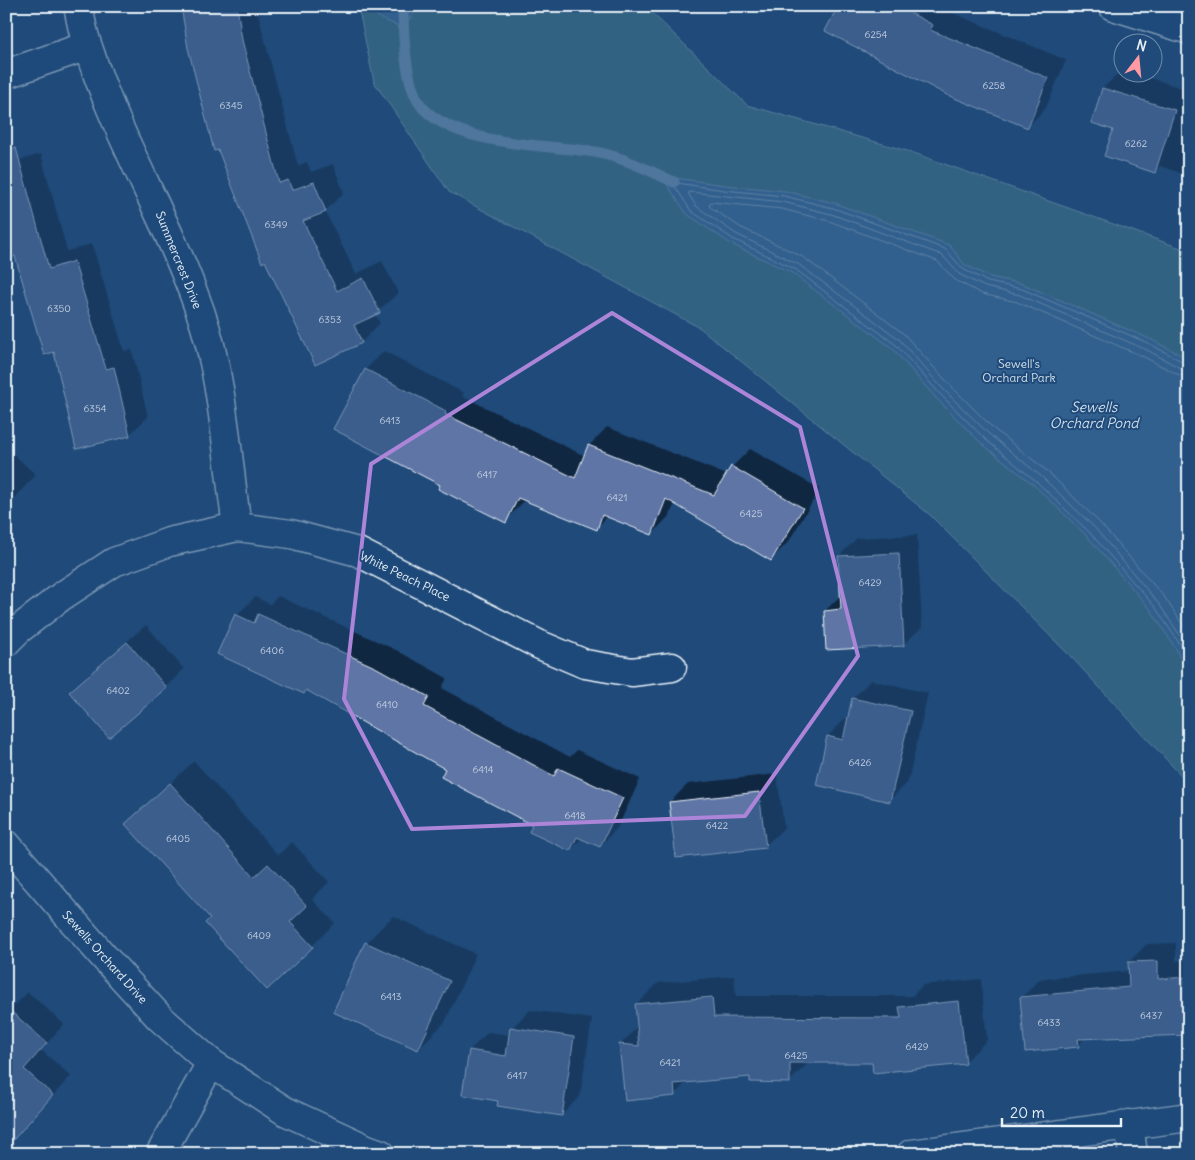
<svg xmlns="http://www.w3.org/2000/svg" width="1195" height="1160" viewBox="0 0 1195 1160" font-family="Delius,sans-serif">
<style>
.green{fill:#4c7f8b;stroke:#9ab8c2}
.water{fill:#497aa6;stroke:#89aac7}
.shadow{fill:#0007}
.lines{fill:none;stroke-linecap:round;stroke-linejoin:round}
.shore{stroke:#a8c1d7;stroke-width:1}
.stream{stroke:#89aac7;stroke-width:11}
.building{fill:#5f74a5;stroke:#e8f1f8}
.minor-casing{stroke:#e8f1f8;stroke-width:31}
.minor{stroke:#1f4a7a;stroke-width:28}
.marked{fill:none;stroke:#ac85d9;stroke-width:4;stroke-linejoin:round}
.labels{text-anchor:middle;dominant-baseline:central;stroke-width:4;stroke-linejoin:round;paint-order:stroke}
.number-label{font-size:10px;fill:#c6d2e3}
.street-label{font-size:12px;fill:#e8f1f8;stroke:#1f4a7a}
.park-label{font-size:12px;fill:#d1e0e8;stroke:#1f4a7a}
.water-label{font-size:14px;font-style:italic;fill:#d0dfec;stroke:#1f4a7a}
</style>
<rect width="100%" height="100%" fill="#1f4a7a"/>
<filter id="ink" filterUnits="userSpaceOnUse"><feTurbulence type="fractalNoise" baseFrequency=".02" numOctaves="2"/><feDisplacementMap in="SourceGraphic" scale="10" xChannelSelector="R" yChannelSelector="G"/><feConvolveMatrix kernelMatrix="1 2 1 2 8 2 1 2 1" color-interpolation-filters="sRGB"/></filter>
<g filter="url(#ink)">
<!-- green -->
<path class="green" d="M358,6H645L747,105L911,152L1189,251V784L1074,660L930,515L700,328L449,192L374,82Z"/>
<!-- water -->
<g class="water">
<path d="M371,6H419L403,28L378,17Z"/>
<path d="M661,176L725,185L785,191L834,203L949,245L965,265L990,277L1023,284L1152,340L1189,359V679L1176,649L1151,610L1087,536L1034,485L981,443L936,398L892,348L792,273L731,244L687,214Z"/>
</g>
<!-- shadow -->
<g class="shadow">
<path d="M182,6H257L260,22L298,166L307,162L311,172L333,164L344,193L325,211L356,274L382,261L398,293L375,314L380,323L362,342L316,364Z"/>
<path d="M840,6H949L948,11L1066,60L1046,108L1028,126Z"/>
<path d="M1122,70V72H1130L1189,90V103L1187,109L1189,110V176L1160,166L1155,171L1114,129L1093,122L1103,88Z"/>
<path d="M41,154L67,251L92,244L124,351L132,350L148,417L129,435L55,351L6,164Z"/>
<path d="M384,351L464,393L462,396L585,456L589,446L607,427L727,475L732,467L750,449L820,489L789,541L771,560L675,503L670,515L652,534L608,516L596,528L525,500L505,521L442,485L335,428L366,369Z"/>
<path d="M6,447L36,475L6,506Z"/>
<path d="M917,535L922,627L903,645L825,611L841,595L839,556L857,538Z"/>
<path d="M278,596L396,650L447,678L442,688L570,757L577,750L640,779L618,827L600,846L582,838L570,850L446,768L307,689L304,692L237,615L255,597L270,604Z"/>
<path d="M146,625L184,669L166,687L71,692L89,674Z"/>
<path d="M871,680L928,693L908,782L890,800L828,736L846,718L848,719L853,698Z"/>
<path d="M194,761L278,855L292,842L329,882L312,899L335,923L312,946L126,825Z"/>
<path d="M777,774L784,828L765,846L670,802L688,784Z"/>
<path d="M393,916L476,954L445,1022L418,1049L366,943Z"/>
<path d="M1176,943V961L1189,960V1034L1086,1037L1078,1046L1021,998L1040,979L1129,971V962L1147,944Z"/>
<path d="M734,976L736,996H912L923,985L981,979L987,1040L965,1062H809L789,1082L751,1075L688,1081L674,1095L626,1099L621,1044L638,1026L636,1005L658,983Z"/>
<path d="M28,992L64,1024L41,1050L71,1076L12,1140L10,1010Z"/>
<path d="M530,1010L592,1019L580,1096L562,1115L500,1100L470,1050L488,1032L510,1035L512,1028Z"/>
</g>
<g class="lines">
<!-- shore -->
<g class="shore">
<path d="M1189,363H1185L1150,344L1022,289L988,282L963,269L945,249L833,208L784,196L724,190L677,183L674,185L691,211L733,239L795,269L896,345L940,394L985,439L1037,482L1090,533L1155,607L1181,646L1189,666"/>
<path d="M1189,370L1182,369L1147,350L1020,295L985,287L959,274L942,255L831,214L783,202L690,192L688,193L696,206L736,234L798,264L899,339L944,390L989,434L1042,477L1095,528L1159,604L1189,649"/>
<path d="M1189,377L1179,375L1144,357L1017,302L982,294L955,280L937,261L829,221L782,209L711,202L709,204L710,207L740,227L803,257L904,334L950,385L994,429L1047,471L1100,523L1165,598L1189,634"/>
</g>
<!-- stream -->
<path class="stream" d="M403,6C403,33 405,90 424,109C462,147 544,144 595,152C623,157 648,170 674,182"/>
</g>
<!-- building -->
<g class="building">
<path d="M181,6H237L242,40L279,183L288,180L292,190L314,182L326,212L303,221L337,291L363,278L380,313L354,325L362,343L315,365L265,261L262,263L218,150L214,151L188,48Z"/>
<path d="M838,6H897L933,25L930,30L1048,78L1028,128L947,95L825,31Z"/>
<path d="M1102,88L1175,110L1155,173L1104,156L1113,130L1092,123Z"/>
<path d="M16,148L49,269L74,261L106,369L114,367L130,436L76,449L54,352L44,355L15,256L6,258V150Z"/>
<path d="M365,369L446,411L445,414L575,478L588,445L714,495L731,466L803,508L771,561L666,499L652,535L602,515L597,530L518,498L506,523L438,489L440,485L333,429Z"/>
<path d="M899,553L904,646L826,650L824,611L841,609L838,556Z"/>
<path d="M235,614L254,623L258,614L377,668L429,697L424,706L554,776L558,768L623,798L600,847L577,837L570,851L529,832L532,825L441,777L445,769L306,690L304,694L217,654Z"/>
<path d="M127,642L167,688L109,738L69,692Z"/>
<path d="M852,698L911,711L890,802L816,785L827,736L843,740Z"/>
<path d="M170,783L254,877L268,864L307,906L290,922L313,947L267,990L205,923L210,918L125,824Z"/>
<path d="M759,792L766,848L676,858L669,802Z"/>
<path d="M365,942L450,981L418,1050L333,1012Z"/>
<path d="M1158,961V979L1189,977V1035L1078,1039L1079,1047L1025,1052L1020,997L1129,987L1128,962Z"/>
<path d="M712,997L714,1017L901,1018L899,1007L959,1001L966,1064L873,1073L872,1063H790V1083L750,1082V1077L674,1084L675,1096L625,1101L619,1044L639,1046L635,1004Z"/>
<path d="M6,1007L47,1043L24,1069L53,1095L6,1148Z"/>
<path d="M510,1027L574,1037L562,1116L497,1106L498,1101L462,1095L469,1050L506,1056Z"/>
</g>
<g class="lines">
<!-- minor casing -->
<g class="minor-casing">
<g id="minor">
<path d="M78,6C81,20 83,34 88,47C117,138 168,220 200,311C223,376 227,458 237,527"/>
<path d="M1113,6L1189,30"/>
<path d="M6,74L87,46"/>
<path d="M6,642L18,630L62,596L114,562L169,542L237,527L291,534L358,552L540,645L585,664L632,672L672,667"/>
<path d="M6,844L104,957L160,1018L211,1063L285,1111L367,1149L381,1154"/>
<path d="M1129,1124L1133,1154"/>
<path d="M160,1154L211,1063"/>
<path d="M911,1154L1189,1117"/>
</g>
</g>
<!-- minor -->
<use href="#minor" class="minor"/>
</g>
</g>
<!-- marked area -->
<path d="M0 0H1195V1160H0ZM612,313L800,427L858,656L745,816L412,829L344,699L371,464Z" fill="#1f4a7a" fill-opacity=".55" fill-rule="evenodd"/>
<path class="marked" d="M612,313L800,427L858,656L745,816L412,829L344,699L371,464Z"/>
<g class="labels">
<!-- number labels -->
<g class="number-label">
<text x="876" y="34">6254</text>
<text x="994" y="85">6258</text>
<text x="231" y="105">6345</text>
<text x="1136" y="143">6262</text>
<text x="276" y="224">6349</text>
<text x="59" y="308">6350</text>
<text x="330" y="319">6353</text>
<text x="95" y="408">6354</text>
<text x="390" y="420">6413</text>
<text x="487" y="474">6417</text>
<text x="617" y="497">6421</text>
<text x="751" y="513">6425</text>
<text x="870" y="582">6429</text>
<text x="272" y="650">6406</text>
<text x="118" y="690">6402</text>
<text x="387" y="704">6410</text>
<text x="860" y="762">6426</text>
<text x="483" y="769">6414</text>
<text x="575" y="815">6418</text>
<text x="717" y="825">6422</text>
<text x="178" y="838">6405</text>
<text x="259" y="935">6409</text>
<text x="391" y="996">6413</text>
<text x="1151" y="1015">6437</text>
<text x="1049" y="1022">6433</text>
<text x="917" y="1046">6429</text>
<text x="796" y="1055">6425</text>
<text x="670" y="1062">6421</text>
<text x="517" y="1075">6417</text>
</g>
<!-- street labels -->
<g class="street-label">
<text transform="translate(179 260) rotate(68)">Summercrest Drive</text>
<text transform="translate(405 576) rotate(26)">White Peach Place</text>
<text transform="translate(105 957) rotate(48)">Sewells Orchard Drive</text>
</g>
<!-- park labels -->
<g class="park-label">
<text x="1019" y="363">Sewell's<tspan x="1019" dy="14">Orchard Park</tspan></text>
</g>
<!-- water labels -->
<g class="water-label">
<text x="1094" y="407">Sewells<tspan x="1094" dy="16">Orchard Pond</tspan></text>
</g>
</g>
<!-- margin -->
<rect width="1195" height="1160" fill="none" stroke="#1f4a7a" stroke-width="25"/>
<rect x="12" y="12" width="1170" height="1135" fill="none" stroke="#e8f1f8" stroke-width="2" filter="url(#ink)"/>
<!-- north arrow -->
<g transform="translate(1138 58) rotate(16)"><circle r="24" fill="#1f4a7a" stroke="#6f8dac"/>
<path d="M0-4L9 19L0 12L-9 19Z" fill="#ff9aa2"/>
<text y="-8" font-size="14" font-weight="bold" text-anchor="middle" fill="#e8f1f8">N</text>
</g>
<!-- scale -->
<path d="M1002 1118v8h119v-8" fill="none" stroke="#e8f1f8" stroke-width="2.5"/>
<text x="1010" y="1118" font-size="15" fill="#e8f1f8" stroke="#1f4a7a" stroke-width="4" paint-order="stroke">20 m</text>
</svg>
